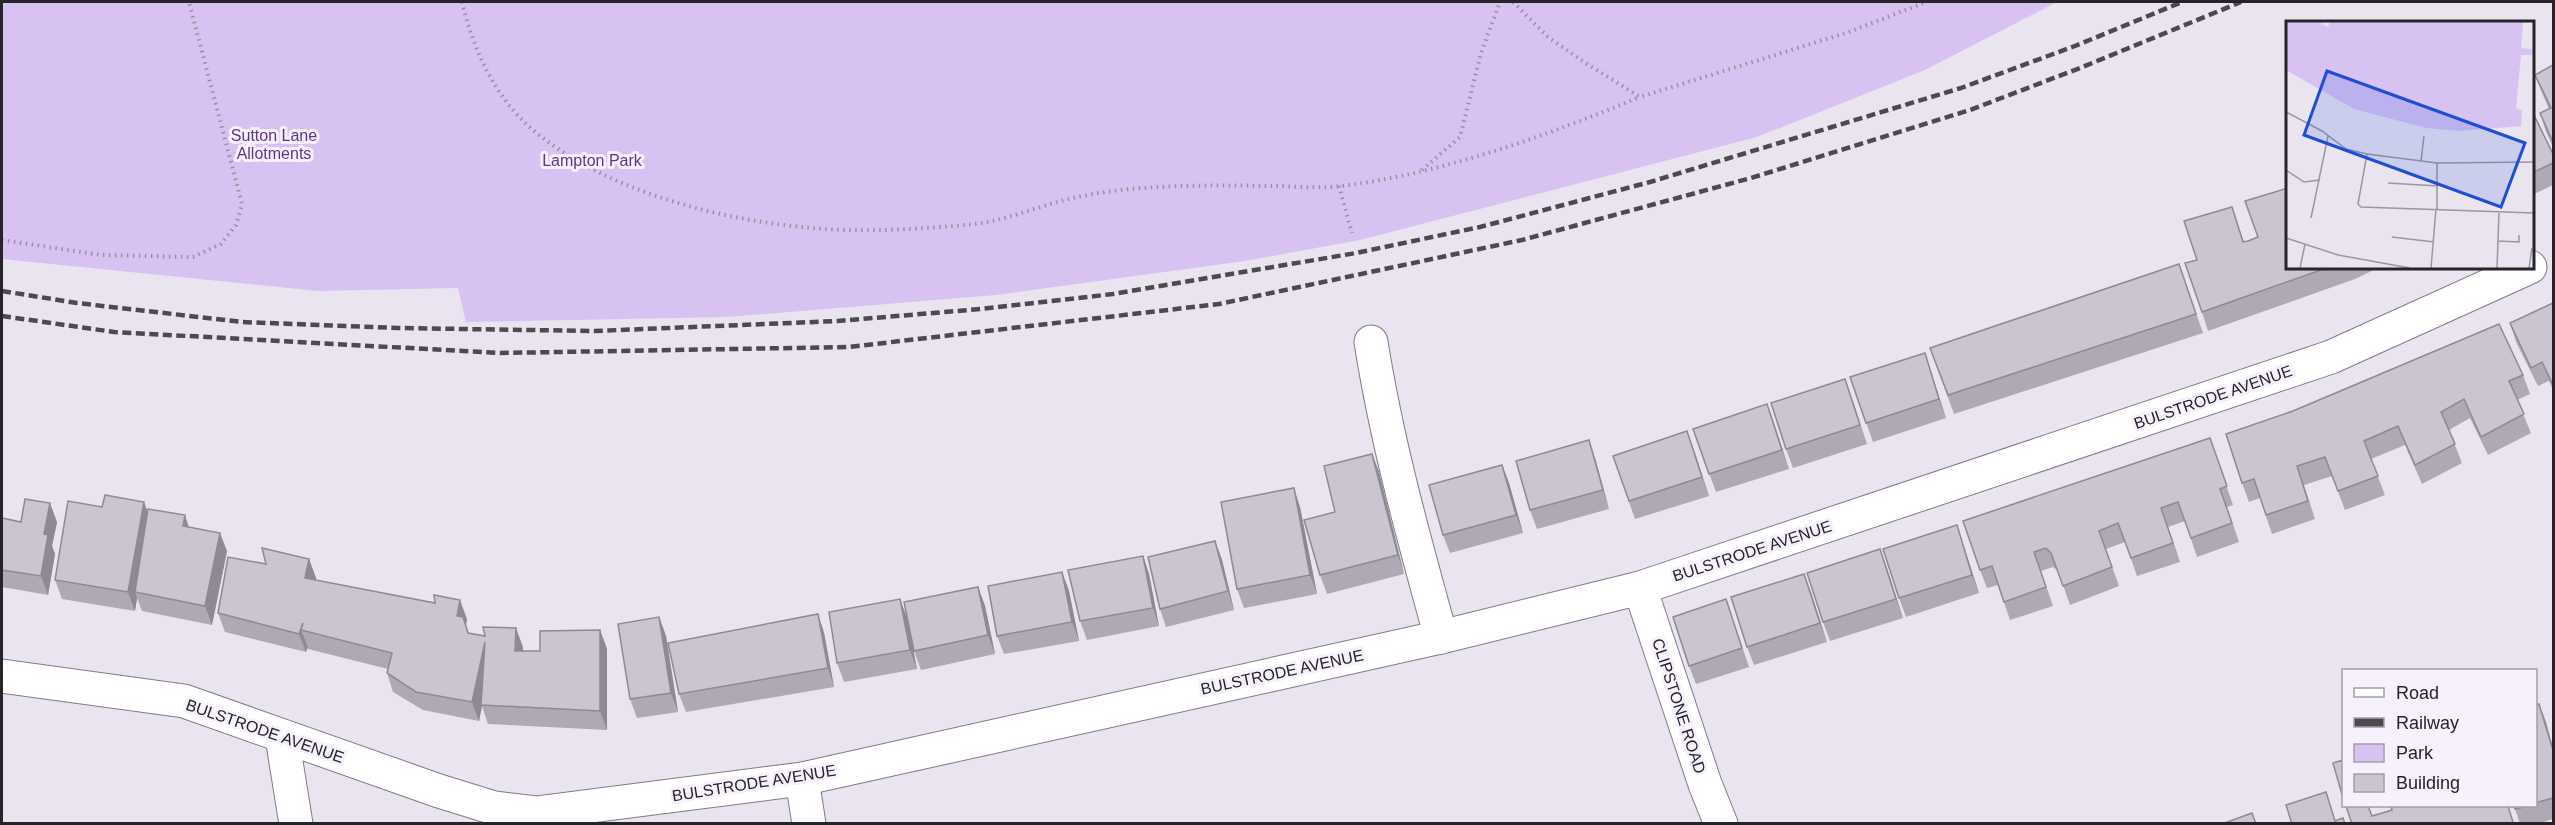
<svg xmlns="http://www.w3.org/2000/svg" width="2555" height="825" viewBox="0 0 2555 825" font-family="Arial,sans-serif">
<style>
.green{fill:#d8c2f2}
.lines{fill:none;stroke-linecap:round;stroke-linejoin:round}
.minor-casing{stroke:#807b86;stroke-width:35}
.path{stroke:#97939c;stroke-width:4;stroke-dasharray:1.5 4.5;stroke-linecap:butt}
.minor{stroke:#fff;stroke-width:33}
.rail{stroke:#4c494f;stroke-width:4.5;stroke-dasharray:9 4.5;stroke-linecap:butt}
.wall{fill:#aea9b4}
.shaded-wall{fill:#8d8a92}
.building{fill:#cac5d1;stroke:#8d8a92;stroke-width:1.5}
.labels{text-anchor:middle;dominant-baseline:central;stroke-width:6;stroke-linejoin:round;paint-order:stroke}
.park-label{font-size:16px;fill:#61348a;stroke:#f7f1fe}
.street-label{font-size:16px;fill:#262429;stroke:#f7f1fe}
.inset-road{fill:none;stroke:#9b97a0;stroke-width:1.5}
.view{fill:#1d4ed8;fill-opacity:0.15;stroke:#1d4ed8;stroke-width:3}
.inset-edge{fill:none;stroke:#262429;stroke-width:3}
</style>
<rect width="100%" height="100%" fill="#e9e4f0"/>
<!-- green -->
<path class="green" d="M2,2H2057L1925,70L1757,137L1360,240L1245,261L996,295L727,317L466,322L458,288L318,291L2,259Z"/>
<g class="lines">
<!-- minor casing -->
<g class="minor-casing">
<g id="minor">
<path d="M1371,342C1387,443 1414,539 1441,637"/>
<path d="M1640,588L1705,784L1721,824"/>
<path d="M2,676L184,701L439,791L494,808L536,813L802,779L1441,637L1640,588L2331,357L2530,267"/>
<path d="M282,737L296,824"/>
<path d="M802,779L809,824"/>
</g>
</g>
<!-- path -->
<g class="path">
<path d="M462,2C473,49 495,98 533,130C605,191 720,220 812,228C865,233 922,229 975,224C999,221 1021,213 1044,206C1069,198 1095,193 1120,190C1170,185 1220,185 1270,186C1293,186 1318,189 1342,186C1444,173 1545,136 1640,97"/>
<path d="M1513,2L1548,37L1584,62L1640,97L1849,32L1926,2"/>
<path d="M1422,170L1460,137L1481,53L1500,2"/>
<path d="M1339,186L1352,233"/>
<path d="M2,240L101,255L193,257L221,244L236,225L242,204L189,2"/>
</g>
<!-- minor -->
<use href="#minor" class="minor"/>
<!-- rail -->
<g class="rail">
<path d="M2,291L77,303L242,322L398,328L595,331L838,321L981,309L1113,294L1356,253L1480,227L1650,182L1961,88L2075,46L2182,2"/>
<path d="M2,316L114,332L500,353L849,347L1219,304L1522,240L1751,178L1970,110L2080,68L2241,2"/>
</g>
</g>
<!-- wall -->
<g class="wall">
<path d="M2553,65V147L2546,132L2540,113L2549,109L2542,93L2535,75Z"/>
<path d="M2532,111L2553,154V185L2532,195Z"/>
<path d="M2232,207L2244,242L2258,237L2288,267H2380L2355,279L2208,331L2202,312L2197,260Z"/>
<path d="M2179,264L2203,333L1954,414L1930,348Z"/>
<path d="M2553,303V390L2549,381L2538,386L2516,342L2510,323Z"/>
<path d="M1931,372L1946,418L1873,442L1850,377Z"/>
<path d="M2523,375L2530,394L2517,400L2531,433L2488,455L2470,418L2449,430L2462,463L2422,484L2405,445L2371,459L2385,495L2345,510L2332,476L2304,485L2315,519L2272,534L2260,498L2249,502L2242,483Z"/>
<path d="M1852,398L1867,444L1793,468L1786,449Z"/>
<path d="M1767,404L1789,469L1716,492L1693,429Z"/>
<path d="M1687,431L1709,496L1635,519L1613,456Z"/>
<path d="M2210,438L2233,505L2227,507L2239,542L2197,557L2185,521L2168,527L2180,562L2137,576L2125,542L2106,549L2119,586L2070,605L2058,571L2053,567L2041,571L2053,606L2010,620L1998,585L1987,588L1980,570Z"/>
<path d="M1372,454L1379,472L1404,574L1327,594L1320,575L1335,512Z"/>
<path d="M1595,458L1609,509L1537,529L1530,510Z"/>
<path d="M1502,465L1509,483L1523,533L1450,553L1443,535Z"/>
<path d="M102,507L148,513L189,527L227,551L212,625L142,611L137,598L135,611L62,599L55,580Z"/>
<path d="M1300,507L1317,594L1244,608L1237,589Z"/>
<path d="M2,518L21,522H57L52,546L55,554L48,595L2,587Z"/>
<path d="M1215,541L1222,560L1234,610L1166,627L1160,609Z"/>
<path d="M1963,544L1979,593L1906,617L1899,598Z"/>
<path d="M1880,549L1903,618L1830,641L1823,622Z"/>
<path d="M1143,556L1149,574L1159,626L1087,640L1080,621Z"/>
<path d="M309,559L316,578V580L467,619L466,625L469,633L523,647V651H540L600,630L607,649V730L488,724L482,706L479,721L423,710L393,692L387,673L388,669L308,649V647L306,652L225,632L218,613L266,564Z"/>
<path d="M1062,572L1069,591L1079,641L1004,654L997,636Z"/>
<path d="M1804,574L1827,642L1754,665L1747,647Z"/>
<path d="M978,587L985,606L995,654L921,670L914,651Z"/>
<path d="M900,599L907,618L917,669L844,682L837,663Z"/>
<path d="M1726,599L1749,667L1696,684L1689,666Z"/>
<path d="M818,614L824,633L834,687L686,712L679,694Z"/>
<path d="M659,617L666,636L678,712L637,718L630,699Z"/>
<path d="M2539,704L2553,746V819L2537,824H2520L2514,806H2535V705Z"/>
</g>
<!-- shaded-wall -->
<g class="shaded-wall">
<path d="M1925,353L1931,372L1946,418L1939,399Z"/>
<path d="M1767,404L1774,423L1789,469L1782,450Z"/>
<path d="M1687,431L1694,450L1709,496L1702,477Z"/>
<path d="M1589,440L1595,458L1609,509L1603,490Z"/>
<path d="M1372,454L1379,472L1404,574L1398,555Z"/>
<path d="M1502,465L1509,483L1523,533L1516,515Z"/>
<path d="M1294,488L1300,507L1317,594L1310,575Z"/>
<path d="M144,502L151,521L135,592L137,598L135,611L128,592Z"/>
<path d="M50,503L57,522L52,546L55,554L48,595L41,576L44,534Z"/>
<path d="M2161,508L2168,527L2180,562L2173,543Z"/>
<path d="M185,515L191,534L183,526Z"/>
<path d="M1957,525L1963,544L1979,593L1972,575Z"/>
<path d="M220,533L227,551L212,625L205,606Z"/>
<path d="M1215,541L1222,560L1234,610L1228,591Z"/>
<path d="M1880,549L1887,568L1903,618L1896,599Z"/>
<path d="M1143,556L1149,574L1159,626L1153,608Z"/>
<path d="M309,559L316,578L312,597L305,578Z"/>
<path d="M1062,572L1069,591L1079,641L1072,622Z"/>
<path d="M1804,574L1811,592L1827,642L1820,623Z"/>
<path d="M978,587L985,606L995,654L988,635Z"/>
<path d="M900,599L907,618L917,669L910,650Z"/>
<path d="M460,600L467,619L466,625L457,616Z"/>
<path d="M818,614L824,633L834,687L828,668Z"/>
<path d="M659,617L666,636L678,712L671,693Z"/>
<path d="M303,623L301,630L308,647L306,652L299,634Z"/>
<path d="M516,628L523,647L522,669L515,651Z"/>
<path d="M600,630L607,649V730L600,711Z"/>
<path d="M485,642L491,660L479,721L472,702Z"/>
<path d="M2539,704L2546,722L2553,749V752Z"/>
</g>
<!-- building -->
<g class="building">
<path d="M2553,65V142L2540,113L2551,108L2535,75Z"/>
<path d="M2532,111L2553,154V163L2532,173Z"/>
<path d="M2288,188V267H2329L2202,312L2185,263L2197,260L2184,221L2232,207L2243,242L2248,241L2258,237L2245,201Z"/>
<path d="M2179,264L2196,314L1948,395L1930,348Z"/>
<path d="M2553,303V385L2542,362L2531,368L2510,323Z"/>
<path d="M2499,324L2523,375L2509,381L2524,414L2481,437L2464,399L2441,412L2455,444L2415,465L2398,426L2364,441L2378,476L2338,491L2325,457L2297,466L2308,501L2266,515L2254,479L2242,483L2226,434L2293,411Z"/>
<path d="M1925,353L1939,399L1866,423L1850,377Z"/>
<path d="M1845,379L1860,425L1786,449L1771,403Z"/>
<path d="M1767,404L1782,450L1709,474L1693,429Z"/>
<path d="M1687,431L1702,477L1629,501L1613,456Z"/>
<path d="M2210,438L2227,486L2220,489L2232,523L2191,538L2178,502L2161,508L2173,543L2131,558L2118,523L2099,531L2112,567L2063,586L2051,553L2046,548L2034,552L2046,587L2004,602L1992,566L1980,570L1963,521Z"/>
<path d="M1589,440L1603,490L1530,510L1516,461Z"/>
<path d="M1372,454L1398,555L1320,575L1304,520L1335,512L1324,466Z"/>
<path d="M1502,465L1516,515L1443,535L1429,485Z"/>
<path d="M1294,488L1310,575L1237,589L1221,502Z"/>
<path d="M105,495L144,502L128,592L55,580L68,501L102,507Z"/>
<path d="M25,499L50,503L44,534L48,535L41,576L2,570V518L21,522Z"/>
<path d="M148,509L185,515L183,526L220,533L205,606L135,592Z"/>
<path d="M1957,525L1972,575L1899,598L1883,549Z"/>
<path d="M1215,541L1228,591L1160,609L1148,557Z"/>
<path d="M262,548L309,559L305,578L435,603L434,595L460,600L457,616L463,617L468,633L485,636L483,627L516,628L515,651H540V631L600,630V711L481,705L485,642L472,702L416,692L387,673L392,653L301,630L303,623L299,634L218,613L228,557L266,564Z"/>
<path d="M1880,549L1896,599L1823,622L1807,573Z"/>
<path d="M1143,556L1153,608L1080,621L1068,570Z"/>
<path d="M1062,572L1072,622L997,636L988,586Z"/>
<path d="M1804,574L1820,623L1747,647L1731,597Z"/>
<path d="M978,587L988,635L914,651L904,602Z"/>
<path d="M900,599L910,650L837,663L829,612Z"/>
<path d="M1726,599L1742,648L1689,666L1673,617Z"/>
<path d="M818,614L828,668L679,694L668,643Z"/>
<path d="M659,617L671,693L630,699L618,624Z"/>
<path d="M2539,704L2552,747L2553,746V798L2535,803V705Z"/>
<path d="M2343,760V798L2333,763Z"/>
<path d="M2326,792L2335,821L2343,818L2345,824H2292L2286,805Z"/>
<path d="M2346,806H2368L2372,816L2392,810L2391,806H2508L2513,822L2509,824H2352Z"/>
<path d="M2514,806H2528L2515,809Z"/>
<path d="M2252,813L2256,824H2222Z"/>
</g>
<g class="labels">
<!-- park labels -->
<g class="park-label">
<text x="274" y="135">Sutton Lane<tspan x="274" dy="18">Allotments</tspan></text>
<text x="592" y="160">Lampton Park</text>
</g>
<!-- street labels -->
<g class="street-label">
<text transform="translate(2213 397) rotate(-19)">BULSTRODE AVENUE</text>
<text transform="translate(1752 551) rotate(-18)">BULSTRODE AVENUE</text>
<text transform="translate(1282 672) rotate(-12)">BULSTRODE AVENUE</text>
<text transform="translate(1679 706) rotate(72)">CLIPSTONE ROAD</text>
<text transform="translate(265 731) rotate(19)">BULSTRODE AVENUE</text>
<text transform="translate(754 783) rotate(-9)">BULSTRODE AVENUE</text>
</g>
</g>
<!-- overview -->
<g transform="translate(2286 21)">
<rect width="248" height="248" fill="#e9e4f0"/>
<path d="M0,0H31L42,6L44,0H237L235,27L247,28V34H235L230,88L236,89L235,105L173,110L140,107L68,88L0,49Z" fill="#d8c2f2"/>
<path class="inset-road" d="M0,91L36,110L60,128L81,133L151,142L248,141M81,133L72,183L75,186L248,192M135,140L138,115M151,142V188M0,149L18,161L34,159M102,162L152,165M25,197L42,115M106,216L148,221M0,217L52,234L124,247M212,220L233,221V214M14,247L19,223M145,247L150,188M211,247L213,192M243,247L246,227"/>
<path class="view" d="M41,50L239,122L215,186L18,114Z"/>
<rect width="248" height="248" class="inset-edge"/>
</g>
<!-- border -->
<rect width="2555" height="825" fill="none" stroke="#262429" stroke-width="6"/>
<!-- legend -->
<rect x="2342" y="669" width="195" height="138" fill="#f7f1fe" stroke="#a39fa9" stroke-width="1.5"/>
<rect x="2354" y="688" width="30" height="9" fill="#ffffff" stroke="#a39fa9" stroke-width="1.5"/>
<text x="2396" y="699" font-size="18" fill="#262429">Road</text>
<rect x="2354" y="718" width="30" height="9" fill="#4c494f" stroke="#a39fa9" stroke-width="1.5"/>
<text x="2396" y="729" font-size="18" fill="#262429">Railway</text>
<rect x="2354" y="744" width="30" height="18" fill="#d8c2f2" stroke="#a39fa9" stroke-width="1.5"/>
<text x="2396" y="759" font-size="18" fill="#262429">Park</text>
<rect x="2354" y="774" width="30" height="18" fill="#cac5d1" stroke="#a39fa9" stroke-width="1.5"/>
<text x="2396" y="789" font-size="18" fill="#262429">Building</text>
</svg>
